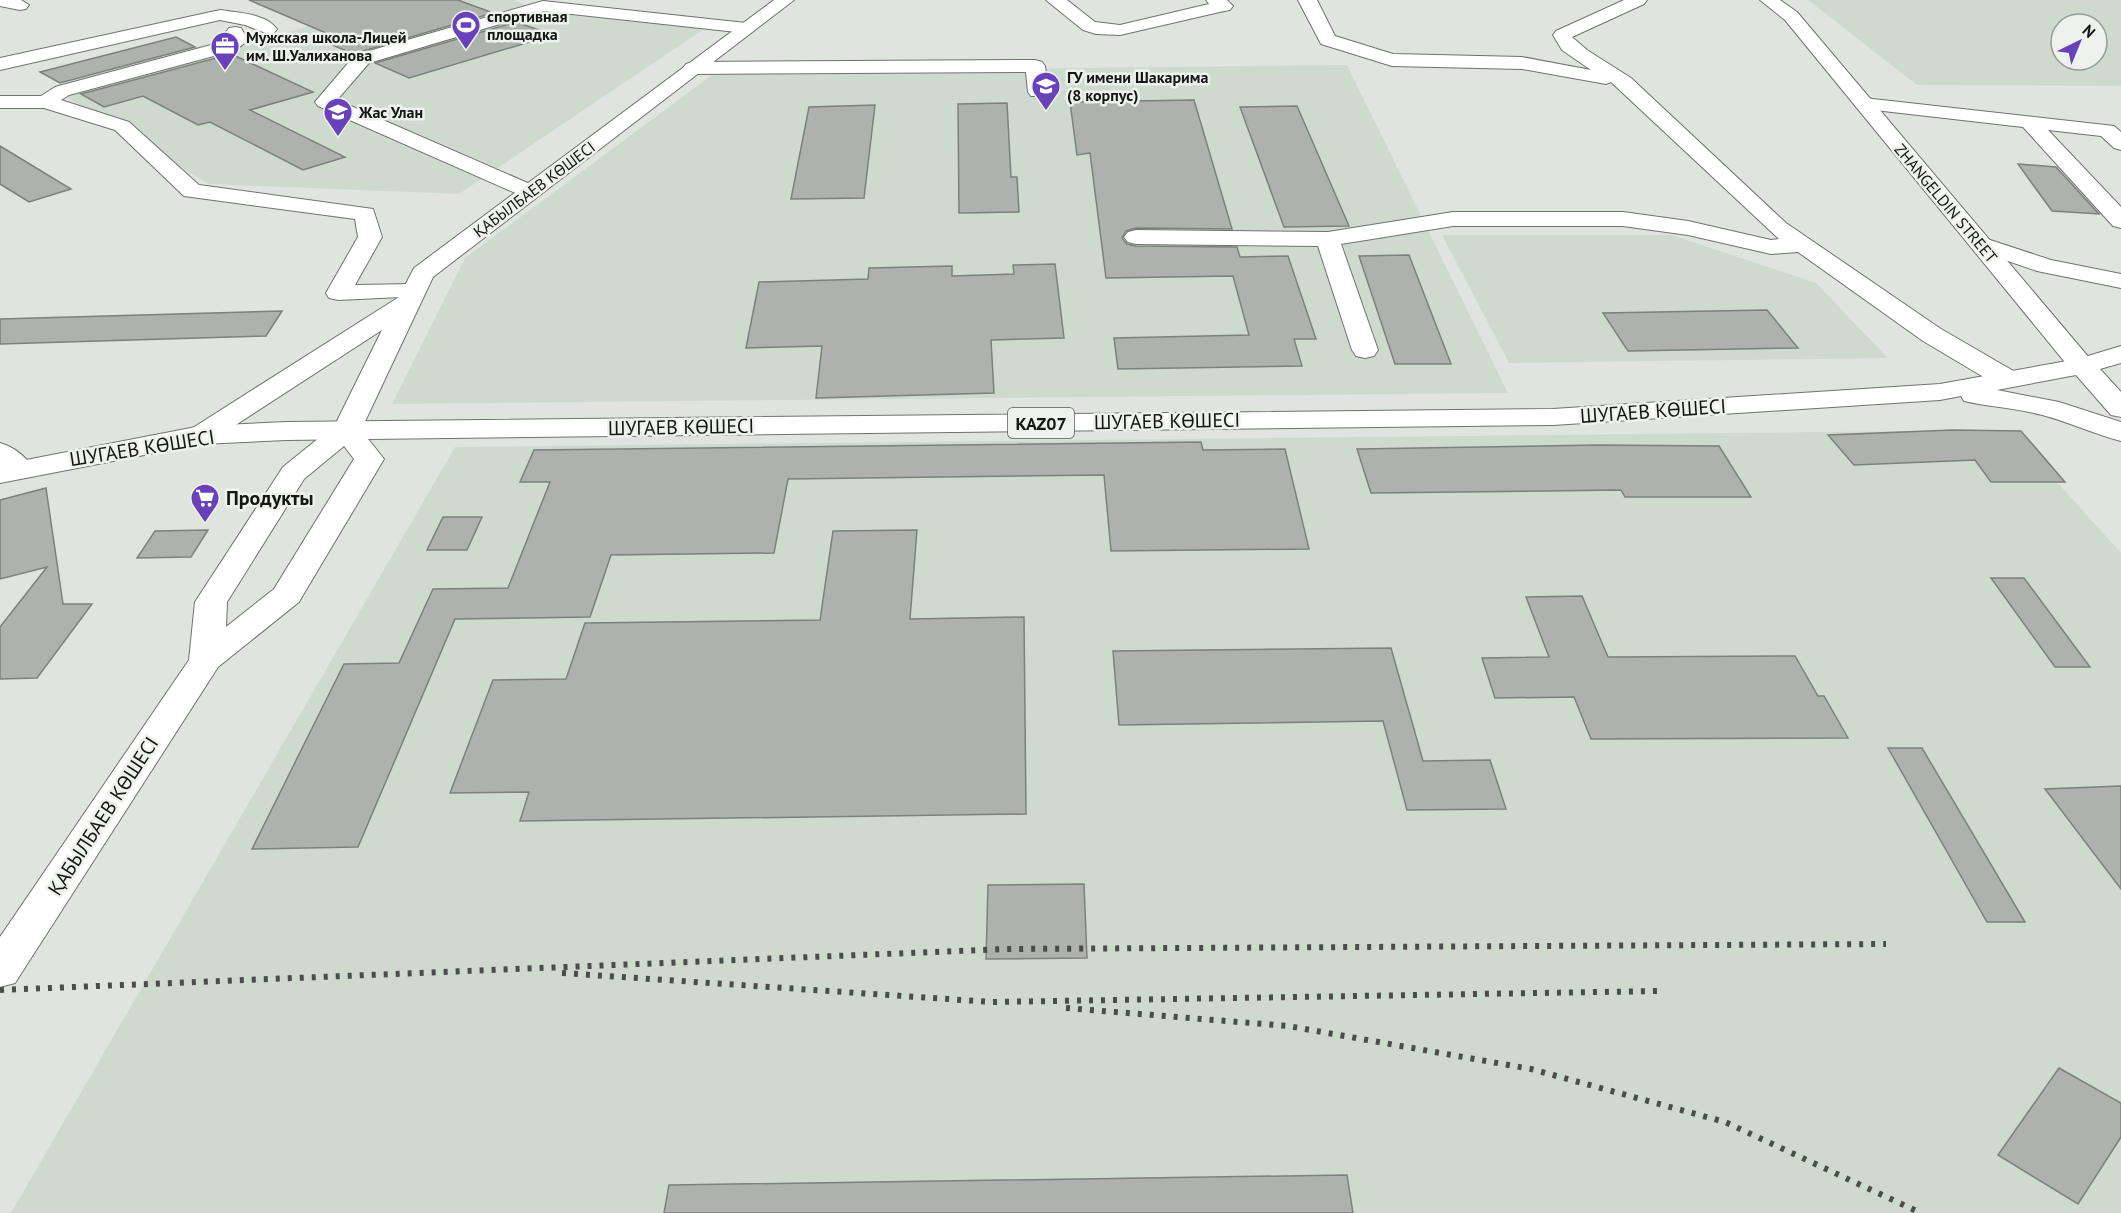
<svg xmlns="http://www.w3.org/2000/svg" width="2121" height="1213" viewBox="0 0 2121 1213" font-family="'PT Sans',sans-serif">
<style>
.built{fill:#cfdacf;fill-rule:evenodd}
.building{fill:#aeb2ad;stroke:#7c817c;stroke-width:1.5}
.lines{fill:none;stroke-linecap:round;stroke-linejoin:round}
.minor-casing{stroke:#6f736e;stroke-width:2}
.major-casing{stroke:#6f736e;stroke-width:2}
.highway-casing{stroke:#6f736e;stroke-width:2}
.minor{fill:#fff;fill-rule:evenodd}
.major{fill:#fff;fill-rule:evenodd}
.highway{fill:#fff;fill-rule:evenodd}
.rail{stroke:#4a4d4a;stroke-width:6;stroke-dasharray:4 8;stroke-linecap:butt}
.labels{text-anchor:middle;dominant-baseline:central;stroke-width:5;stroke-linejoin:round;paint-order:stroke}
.far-poi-label{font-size:16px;font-weight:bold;fill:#151715;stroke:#edf2ec;text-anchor:start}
.far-street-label{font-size:16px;fill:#151715;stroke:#edf2ec}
.shield{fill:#edf2ec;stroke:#565956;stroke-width:1.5}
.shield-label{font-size:18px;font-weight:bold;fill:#151715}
.street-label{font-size:20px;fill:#151715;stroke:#edf2ec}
.poi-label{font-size:20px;font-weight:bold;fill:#151715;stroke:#edf2ec;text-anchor:start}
</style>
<rect width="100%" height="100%" fill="#dfe4df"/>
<!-- built -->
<g class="built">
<path d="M408,0H514L544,12L704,29L459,194L209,184L60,93Z"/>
<path d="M1808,0H2121V86L1917,85ZM2061,24H2097V60H2061Z"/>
<path d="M1347,65L1508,393L392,404L465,258L716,72Z"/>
<path d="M1442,235H1672L1816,283L1888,358L1509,363Z"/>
<path d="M2010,430L2121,553V1213H11L455,447Z"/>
</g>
<!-- building -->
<g class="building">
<path d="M249,0H458L493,13L353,54L312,36L326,33Z"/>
<path d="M516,22L553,35L409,78L375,63Z"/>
<path d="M176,37L195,47L60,83L40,72Z"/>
<path d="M231,54L313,92L250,110L345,157L303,170L210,122L198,125L143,96L104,107L81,94Z"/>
<path d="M1194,100L1232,229L1136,228L1126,231L1122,238L1127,244L1136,246L1237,247L1240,257L1288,256L1316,339H1294L1302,366L1118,369L1114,338L1249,335L1233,276L1106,278L1090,153L1077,155L1070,102Z"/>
<path d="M1007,103L1011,177H1017L1019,212L959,213L958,104Z"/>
<path d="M875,105L864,198L791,199L809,107Z"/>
<path d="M1297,106L1349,226L1284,227L1240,107Z"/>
<path d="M0,146L71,189L29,202L0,184Z"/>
<path d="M2018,164L2056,167L2099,214L2052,211Z"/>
<path d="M1409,255L1451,364H1395L1359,256Z"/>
<path d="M1055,264L1064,338L991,340L994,393L816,398L822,346L746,348L759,282L868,279L869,268L952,266V276L1014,274L1013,265Z"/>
<path d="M1767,310L1798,348L1628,351L1603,313Z"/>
<path d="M282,311L266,336L0,344V319Z"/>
<path d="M1953,430L2021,431L2065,482H1991L1975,460L1854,465L1828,435Z"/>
<path d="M1201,442L1203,450L1285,449L1309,549L1111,551L1104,475L788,479L774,553L611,555L590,617L455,619L358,847L252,849L344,664L399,663L433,589L508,588L550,482H520L534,450Z"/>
<path d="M1598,445L1719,446L1751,497H1625L1621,490L1371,493L1357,449Z"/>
<path d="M46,488L63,604H92L37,678L0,679V627L47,567L0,579V500Z"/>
<path d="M443,517H482L467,550H427Z"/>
<path d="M208,530L191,557L137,558L155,531Z"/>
<path d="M917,530L910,619L1024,617L1026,814L520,821L529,792L450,793L493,680L566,679L585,623L820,620L833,531Z"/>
<path d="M1991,578H2024L2090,667H2055Z"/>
<path d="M1582,596L1608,657L1795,656L1818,696H1824L1848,738L1591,739L1574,697L1495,698L1482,658L1549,657L1526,597Z"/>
<path d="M1391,648L1423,761L1490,760L1506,809L1407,810L1383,721L1119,725L1113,651Z"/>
<path d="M1888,748H1922L2025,922H1987Z"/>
<path d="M2121,786V889L2045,789Z"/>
<path d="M1084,884L1087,958L986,959L988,885Z"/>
<path d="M2059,1068L2121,1103V1137L2078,1204L1998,1155Z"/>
<path d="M1347,1175L1353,1213H664L669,1185Z"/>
</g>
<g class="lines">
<!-- minor casing -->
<g class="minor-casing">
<g id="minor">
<path d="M0,0H21L29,5L26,9L20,10L0,6Z"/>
<path d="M1046,0H1067L1095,22L1120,25L1209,4L1206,0H1227L1233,6L1230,10L1224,11L1120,35L1096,34L1083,30Z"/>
<path d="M1298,0H1317L1335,36L1393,54L1522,57L1591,70L1562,50L1553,35L1556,31L1624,0H1647L1644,4L1572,37L1587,50L1631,78L1786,223L1941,329L2017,373L2021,379L2017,385L2007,387L1997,385L1923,341L1798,252L1771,254L1688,235L1623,226H1453L1341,244L1378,350L1374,356L1365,358L1356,356L1352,350L1318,246L1136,244L1128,242L1124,237L1128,232L1136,230L1328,232L1453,212H1623L1688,221L1771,240L1779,239L1611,82L1606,84L1522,69L1392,66L1321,44Z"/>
<path d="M543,1L746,23L752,24L755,28L752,32L746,33L544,11L369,63L337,100L537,187L540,192L537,197L529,199L318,106L315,102L355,55Z"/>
<path d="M220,10C238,13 265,13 277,29L274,33L268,34L245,25L220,20L0,70V58Z"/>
<path d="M235,27L241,28L248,40L236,50L69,95L61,100L129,122L199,185L373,209L382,237L355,285L414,284L423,286L426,291L423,296L338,300L329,298L326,293L358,237L355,219L184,196L115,130L44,108H0V96H41L55,87L222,42L229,38L226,32L229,28Z"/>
<path d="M1035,60L1042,62L1045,66L1048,92L1045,96H1031L1028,92L1026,72L693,74L686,72L683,68L686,64L693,62Z"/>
<path d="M1864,98L2114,126L2121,132V150L2114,148L2101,136L2048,130L2121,207V228L2113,226L2023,127L1857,108L1854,104L1857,100Z"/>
<path d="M0,443C14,447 26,457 34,469L29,475C16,478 10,476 0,467Z"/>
</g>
</g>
<!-- major casing -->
<g class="major-casing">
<g id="major">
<path d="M774,0H794L433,277L361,430L384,459L303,595L299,602L218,667L15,983L0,987V937L189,660L195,602L283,467L335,425L382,330L211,441L201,444L191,441L187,435L191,429L399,297L414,268ZM344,446L354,459L274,589L226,627L227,602L304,479Z"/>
<path d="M1760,0H1780L1797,12L2091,360L2095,366L2091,372L2082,374L2073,372L1785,20Z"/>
</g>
</g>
<!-- highway casing -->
<g class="highway-casing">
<g id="highway">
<path d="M1981,237L2051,260L2121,274V288L2037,271L1973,249L1969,244L1973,239Z"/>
<path d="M2121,346V363L2100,369L2121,392V417L2111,415L2076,375L1997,390L2059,402L2121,422V441C2094,434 2069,422 2042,415C2016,408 1990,407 1964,401L1961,396L1940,400L1553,425L286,440L201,444L0,483V465L201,426L286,422L1553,409L1940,384L2078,359Z"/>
</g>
</g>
<!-- minor -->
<use href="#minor" class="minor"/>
<!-- major -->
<use href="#major" class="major"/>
<!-- highway -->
<use href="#highway" class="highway"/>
<!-- rail -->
<g class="rail">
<path d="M562,973L992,1002L1659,991"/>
<path d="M0,990L1007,949L1886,944"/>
<path d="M1066,1008L1288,1026L1531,1069L1725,1122L1921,1213"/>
</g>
</g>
<!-- icons -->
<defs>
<g id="stadium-pin" transform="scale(1.5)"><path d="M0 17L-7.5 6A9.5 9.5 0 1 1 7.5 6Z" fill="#6941ba" stroke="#edf2ec"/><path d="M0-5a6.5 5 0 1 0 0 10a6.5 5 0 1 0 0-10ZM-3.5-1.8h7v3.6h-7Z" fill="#fff"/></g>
<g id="office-pin" transform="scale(1.5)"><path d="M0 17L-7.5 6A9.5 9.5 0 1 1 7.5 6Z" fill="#6941ba" stroke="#edf2ec"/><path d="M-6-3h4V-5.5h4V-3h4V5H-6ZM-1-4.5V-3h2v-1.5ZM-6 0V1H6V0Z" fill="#fff"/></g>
<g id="school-pin" transform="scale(1.5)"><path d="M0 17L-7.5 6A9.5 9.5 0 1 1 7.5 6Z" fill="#6941ba" stroke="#edf2ec"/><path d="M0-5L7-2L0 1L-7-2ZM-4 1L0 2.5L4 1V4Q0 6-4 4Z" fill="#fff"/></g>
<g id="supermarket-pin" transform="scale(1.5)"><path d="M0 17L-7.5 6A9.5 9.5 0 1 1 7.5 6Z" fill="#6941ba" stroke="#edf2ec"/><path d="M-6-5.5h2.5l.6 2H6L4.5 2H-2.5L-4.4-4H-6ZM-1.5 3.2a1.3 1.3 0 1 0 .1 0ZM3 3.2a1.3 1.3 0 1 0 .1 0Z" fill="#fff"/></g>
</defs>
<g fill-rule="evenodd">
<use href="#stadium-pin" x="466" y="25"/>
<use href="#office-pin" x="225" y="46"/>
<use href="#school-pin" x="1046" y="86"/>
<use href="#school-pin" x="338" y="112"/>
<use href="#supermarket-pin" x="205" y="498"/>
</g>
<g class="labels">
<!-- far-poi labels -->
<g class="far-poi-label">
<text x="487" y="16">спортивная<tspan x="487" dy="18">площадка</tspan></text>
<text x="246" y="37">Мужская школа-Лицей<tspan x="246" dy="18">им. Ш.Уалиханова</tspan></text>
<text x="1067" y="77">ГУ имени Шакарима<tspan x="1067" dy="18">(8 корпус)</tspan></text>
<text x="359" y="112">Жас Улан</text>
</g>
<!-- far-street labels -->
<g class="far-street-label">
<text transform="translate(534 189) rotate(-37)">ҚАБЫЛБАЕВ КӨШЕСІ</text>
<text transform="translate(1946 203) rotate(50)">ZHANGELDIN STREET</text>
</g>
<!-- shield labels -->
<rect class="shield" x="1008" y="408" width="66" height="30" rx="4.5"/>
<g class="shield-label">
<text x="1041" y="423">KAZ07</text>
</g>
<!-- street labels -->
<g class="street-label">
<text transform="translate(1653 411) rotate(-4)">ШУГАЕВ КӨШЕСІ</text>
<text transform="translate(1167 421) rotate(-1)">ШУГАЕВ КӨШЕСІ</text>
<text transform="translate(681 427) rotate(-1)">ШУГАЕВ КӨШЕСІ</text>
<text transform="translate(142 448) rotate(-9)">ШУГАЕВ КӨШЕСІ</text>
<text transform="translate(103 816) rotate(-57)">ҚАБЫЛБАЕВ КӨШЕСІ</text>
</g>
<!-- poi labels -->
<g class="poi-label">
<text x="226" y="498">Продукты</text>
</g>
</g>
<!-- north arrow -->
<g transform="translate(2079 42) rotate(43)"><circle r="28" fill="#edf2ec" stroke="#979a96" stroke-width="1.5"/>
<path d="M0-4.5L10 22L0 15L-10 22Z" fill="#6941ba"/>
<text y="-9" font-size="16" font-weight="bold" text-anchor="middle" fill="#151715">N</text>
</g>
</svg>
